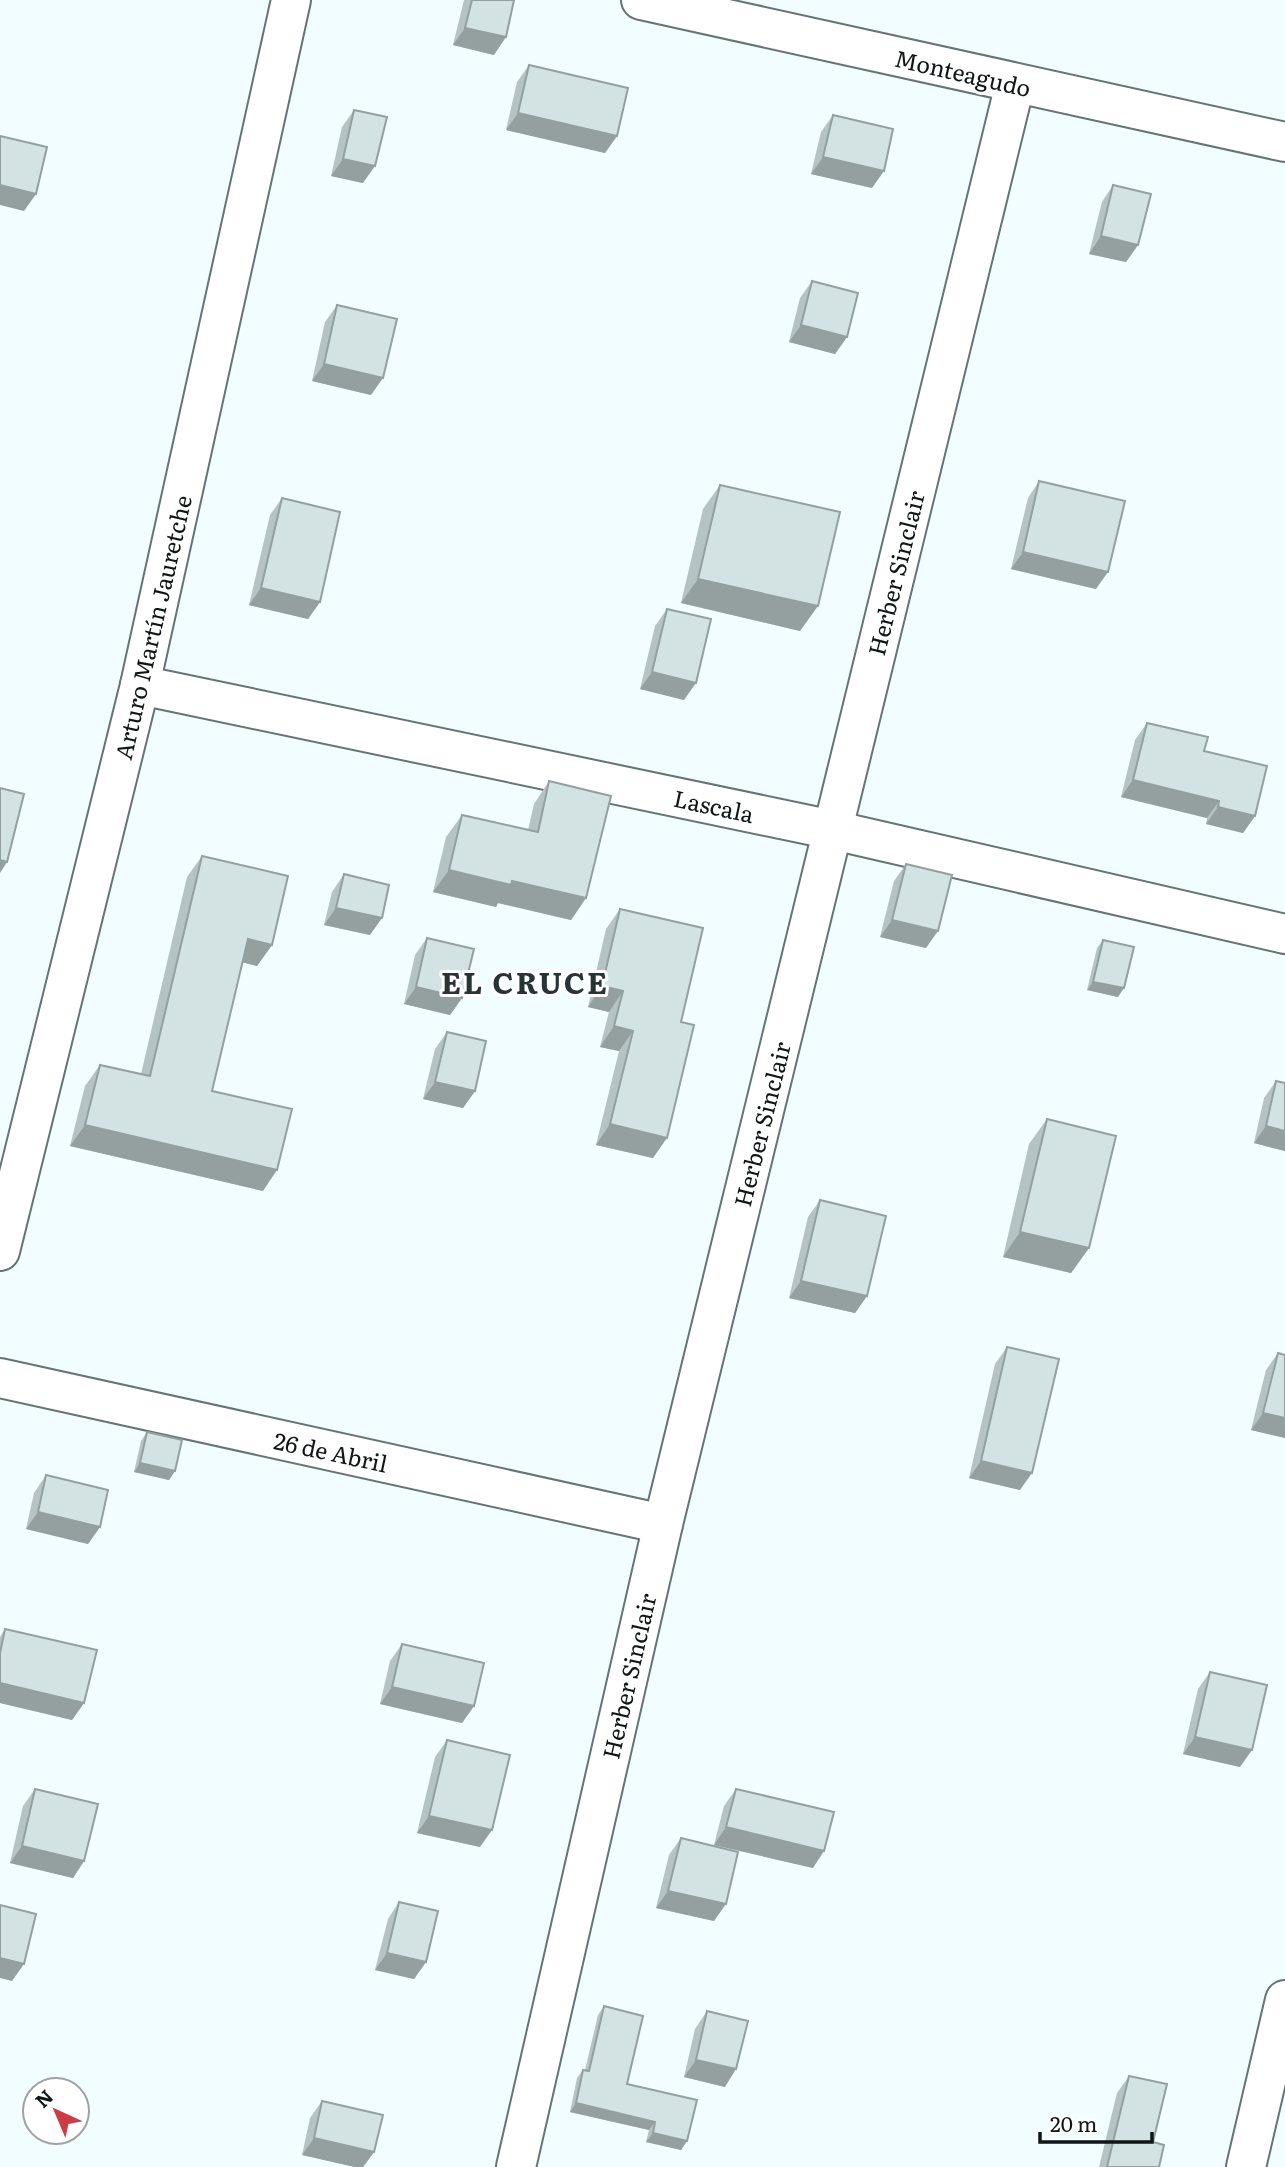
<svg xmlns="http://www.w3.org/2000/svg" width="1285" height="2167" viewBox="0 0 1285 2167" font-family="Literata,serif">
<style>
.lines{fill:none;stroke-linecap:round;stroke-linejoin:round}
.minor-casing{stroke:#667475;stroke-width:42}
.minor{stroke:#fff;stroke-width:38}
.wall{fill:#b5c3c4}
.shaded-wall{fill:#949fa0}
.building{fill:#d3e3e4;stroke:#949fa0;stroke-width:2}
.labels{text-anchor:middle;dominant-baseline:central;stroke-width:6;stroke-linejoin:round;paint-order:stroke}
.street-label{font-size:23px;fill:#101516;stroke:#fff}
.district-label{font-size:30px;font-weight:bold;letter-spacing:2px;fill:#273435;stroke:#fff}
</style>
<rect width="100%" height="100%" fill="#f1fdfe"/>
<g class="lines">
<!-- minor casing -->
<g class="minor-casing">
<g id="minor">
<path d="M641,0L1285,142"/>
<path d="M140,685L833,830L1285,934"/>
<path d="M0,1251L140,685L291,0"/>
<path d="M0,1378L663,1524"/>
<path d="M516,2167L663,1524L1015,84"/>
<path d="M1246,2167L1285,2000"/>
</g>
</g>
<!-- minor -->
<use href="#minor" class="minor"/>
</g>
<!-- wall -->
<g class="wall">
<path d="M464,0H514L494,55L453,45Z"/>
<path d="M529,65L617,136L605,153L506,130L517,82Z"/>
<path d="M354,110L363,183L331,176L342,127Z"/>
<path d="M833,115L872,188L811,174L821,132Z"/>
<path d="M1113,185L1138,245L1126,262L1089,254L1102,202Z"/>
<path d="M812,281L847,337L835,354L789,342L800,298Z"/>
<path d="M337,305L371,395L312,381L325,322Z"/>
<path d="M1039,481L1096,589L1011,569L1028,498Z"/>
<path d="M720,485L800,631L681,603L703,509Z"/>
<path d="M282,498L320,602L308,619L249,605L270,515Z"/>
<path d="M667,609L684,700L640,689L655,626Z"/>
<path d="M1147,723L1204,751L1255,816L1243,833L1206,824L1207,818L1121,797L1135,740Z"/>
<path d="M549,781L586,898L571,920L498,903L496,907L433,892L446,837L462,815L528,830L534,804Z"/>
<path d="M202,856L272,945L257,966L242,962L212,1091L263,1191L70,1146L85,1086L100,1065L141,1074L187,877Z"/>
<path d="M906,864L926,948L880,937L894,881Z"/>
<path d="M344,874L370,935L324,925L332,892Z"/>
<path d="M620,909L681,1022L653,1158L596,1145L619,1051L600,1047L609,1012L588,1007L606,929Z"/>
<path d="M427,938L462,998L450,1015L404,1004L415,955Z"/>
<path d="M1103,940L1118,997L1087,990L1097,948Z"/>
<path d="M447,1032L475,1091L463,1108L423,1099L435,1049Z"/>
<path d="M1276,1081L1285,1151L1254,1143L1264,1098Z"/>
<path d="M1047,1119L1089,1248L1071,1273L1003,1257L1029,1144Z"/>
<path d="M820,1200L867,1296L855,1313L789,1298L808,1217Z"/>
<path d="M1007,1347L1020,1490L969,1478L995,1364Z"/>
<path d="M1278,1353L1285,1355V1438L1251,1430L1266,1370Z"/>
<path d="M147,1432L175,1471L169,1480L134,1472L141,1441Z"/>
<path d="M46,1475L100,1527L88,1544L26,1529L34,1493Z"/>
<path d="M5,1629L84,1703L72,1720L0,1703V1637Z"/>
<path d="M402,1644L474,1706L462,1723L380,1704L390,1661Z"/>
<path d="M1210,1672L1240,1767L1183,1754L1198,1689Z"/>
<path d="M447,1740L480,1847L417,1833L435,1757Z"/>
<path d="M35,1789L84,1861L73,1878L10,1863L23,1806Z"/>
<path d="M736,1789L813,1868L714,1845L724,1806Z"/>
<path d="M681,1838L714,1921L656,1908L669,1855Z"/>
<path d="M399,1902L426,1962L414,1979L375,1970L388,1919Z"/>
<path d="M604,2006L627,2084L687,2141L681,2150L646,2142L649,2130L570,2112L577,2078L583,2070H585L598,2015Z"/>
<path d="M707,2011L725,2087L684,2077L695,2029Z"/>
<path d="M1129,2076L1153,2142L1159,2167H1099L1117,2093Z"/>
<path d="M322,2101L374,2152L363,2167H355L302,2155L310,2118Z"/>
</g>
<!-- shaded-wall -->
<g class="shaded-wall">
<path d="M465,28L506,37L494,55L453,45Z"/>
<path d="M518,113L617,136L605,153L506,130Z"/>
<path d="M823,157L884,171L872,188L811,174Z"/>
<path d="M343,159L375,166L363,183L331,176Z"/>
<path d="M0,185L36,194L24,211L0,205Z"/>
<path d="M1101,236L1138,245L1126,262L1089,254Z"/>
<path d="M801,325L847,337L835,354L789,342Z"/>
<path d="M324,364L383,378L371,395L312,381Z"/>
<path d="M1023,552L1108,572L1096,589L1011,569Z"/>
<path d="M698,579L818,606L800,631L681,603Z"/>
<path d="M261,588L320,602L308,619L249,605Z"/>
<path d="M652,672L696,683L684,700L640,689Z"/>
<path d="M1133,780L1219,801L1207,818L1121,797Z"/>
<path d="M1218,807L1255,816L1243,833L1206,824Z"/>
<path d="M0,860L7,862L0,873Z"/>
<path d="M449,870L512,881L586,898L571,920L498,903L496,907L433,892Z"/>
<path d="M336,908L382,918L370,935L324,925Z"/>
<path d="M892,920L938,931L926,948L880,937Z"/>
<path d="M248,939L272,945L257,966L233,960Z"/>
<path d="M1093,982L1124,988L1118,997L1087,990Z"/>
<path d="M602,986L623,991L609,1012L588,1007Z"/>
<path d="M416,987L462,998L450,1015L404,1004Z"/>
<path d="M614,1026L633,1031L619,1051L600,1047Z"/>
<path d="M435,1082L475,1091L463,1108L423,1099Z"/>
<path d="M610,1124L667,1138L653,1158L596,1145Z"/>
<path d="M85,1125L277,1170L263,1191L70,1146Z"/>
<path d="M1266,1126L1285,1131V1151L1254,1143Z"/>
<path d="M1020,1232L1089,1248L1071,1273L1003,1257Z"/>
<path d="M801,1281L867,1296L855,1313L789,1298Z"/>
<path d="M1263,1413L1285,1418V1438L1251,1430Z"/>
<path d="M981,1461L1032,1473L1020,1490L969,1478Z"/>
<path d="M140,1463L175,1471L169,1480L134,1472Z"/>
<path d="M38,1512L100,1527L88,1544L26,1529Z"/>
<path d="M0,1683L84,1703L72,1720L0,1703Z"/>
<path d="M392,1687L474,1706L462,1723L380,1704Z"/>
<path d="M1195,1737L1252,1750L1240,1767L1183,1754Z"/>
<path d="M429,1816L492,1830L480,1847L417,1833Z"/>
<path d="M726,1827L824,1851L813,1868L714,1845Z"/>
<path d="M22,1846L84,1861L73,1878L10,1863Z"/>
<path d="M668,1891L726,1904L714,1921L656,1908Z"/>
<path d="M387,1953L426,1962L414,1979L375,1970Z"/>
<path d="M0,1958L24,1964L12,1981L0,1978Z"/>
<path d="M696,2060L736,2069L725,2087L684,2077Z"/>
<path d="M576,2103L655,2122L649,2130L570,2112Z"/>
<path d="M653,2133L687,2141L681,2150L646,2142Z"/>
<path d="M314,2138L374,2152L363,2167H355L302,2155Z"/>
</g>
<!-- building -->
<g class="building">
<path d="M472,0H514L506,37L465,28Z"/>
<path d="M529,65L628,88L617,136L518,113Z"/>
<path d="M354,110L387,117L375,166L343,159Z"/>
<path d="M833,115L893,129L884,171L823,157Z"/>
<path d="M0,136L47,147L36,194L0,185Z"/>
<path d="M1113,185L1151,194L1138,245L1101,236Z"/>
<path d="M812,281L858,293L847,337L801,325Z"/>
<path d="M337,305L397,319L383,378L324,364Z"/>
<path d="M1039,481L1125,501L1108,572L1023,552Z"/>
<path d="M720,485L840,512L818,606L698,579Z"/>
<path d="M282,498L340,512L320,602L261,588Z"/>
<path d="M667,609L711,619L696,683L652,672Z"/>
<path d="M1147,723L1208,737L1204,751L1267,766L1255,816L1218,807L1219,801L1133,780Z"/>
<path d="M549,781L611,796L586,898L512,881L511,885L449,870L462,815L538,832Z"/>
<path d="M0,788L24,794L7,862L0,860Z"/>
<path d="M202,856L288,876L272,945L248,939L212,1091L292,1109L277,1170L85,1125L100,1065L150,1076Z"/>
<path d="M906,864L952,875L938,931L892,920Z"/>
<path d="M344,874L389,885L382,918L336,908Z"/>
<path d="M620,909L703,928L681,1022L694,1025L667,1138L610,1124L633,1031L614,1026L623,991L602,986Z"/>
<path d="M427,938L474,949L462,998L416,987Z"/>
<path d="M1103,940L1134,947L1124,988L1093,982Z"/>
<path d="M447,1032L486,1041L475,1091L435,1082Z"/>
<path d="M1276,1081L1285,1083V1131L1266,1126Z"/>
<path d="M1047,1119L1116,1136L1089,1248L1020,1232Z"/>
<path d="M820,1200L886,1216L867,1296L801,1281Z"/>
<path d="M1007,1347L1059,1359L1032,1473L981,1461Z"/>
<path d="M1278,1353L1285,1355V1418L1263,1413Z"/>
<path d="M147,1432L182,1440L175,1471L140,1463Z"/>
<path d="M46,1475L108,1490L100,1527L38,1512Z"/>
<path d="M5,1629L97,1650L84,1703L0,1683V1653Z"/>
<path d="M402,1644L484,1663L474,1706L392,1687Z"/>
<path d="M1210,1672L1267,1685L1252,1750L1195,1737Z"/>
<path d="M447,1740L510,1755L492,1830L429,1816Z"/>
<path d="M35,1789L98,1804L84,1861L22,1846Z"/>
<path d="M736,1789L834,1812L824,1851L726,1827Z"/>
<path d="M681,1838L738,1852L726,1904L668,1891Z"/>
<path d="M399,1902L438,1911L426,1962L387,1953Z"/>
<path d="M0,1905L36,1914L24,1964L0,1958Z"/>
<path d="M604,2006L643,2016L627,2084L697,2100L687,2141L653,2133L655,2122L576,2103L583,2070L589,2071Z"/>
<path d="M707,2011L748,2021L736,2069L696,2060Z"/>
<path d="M1129,2076L1167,2084L1153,2142L1164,2145L1159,2167H1107Z"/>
<path d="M322,2101L383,2115L374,2152L314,2138Z"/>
</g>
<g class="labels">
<!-- street labels -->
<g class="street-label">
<text transform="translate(963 72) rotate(13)">Monteagudo</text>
<text transform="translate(895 573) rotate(-76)">Herber Sinclair</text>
<text transform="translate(152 627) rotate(-77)">Arturo Martín Jauretche</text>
<text transform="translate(714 805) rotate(12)">Lascala</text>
<text transform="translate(761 1124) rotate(-76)">Herber Sinclair</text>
<text transform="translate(331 1451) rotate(12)">26 de Abril</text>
<text transform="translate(628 1676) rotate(-77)">Herber Sinclair</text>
</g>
<!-- district labels -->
<g class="district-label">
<text x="525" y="981">EL CRUCE</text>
</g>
</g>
<!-- north arrow -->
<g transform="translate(56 2111) rotate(316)"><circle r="33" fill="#ffffff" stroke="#9fa1a2" stroke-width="2"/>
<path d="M0-5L12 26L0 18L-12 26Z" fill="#cc3c45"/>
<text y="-10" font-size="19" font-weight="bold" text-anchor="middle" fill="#101516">N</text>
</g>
<!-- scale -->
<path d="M1040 2132v10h112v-10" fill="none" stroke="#101516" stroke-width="3.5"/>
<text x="1050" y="2132" font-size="21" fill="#101516" stroke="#ffffff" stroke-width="5" paint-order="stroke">20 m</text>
</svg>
